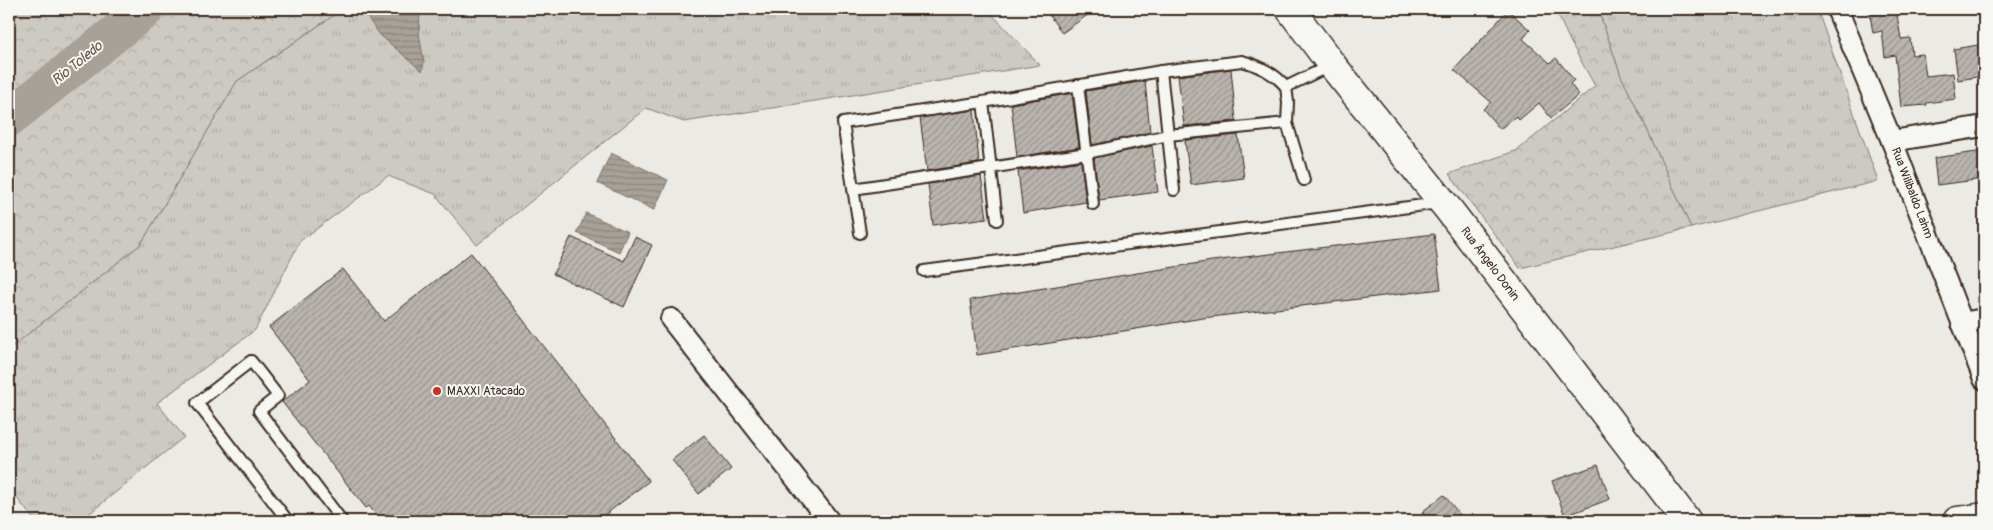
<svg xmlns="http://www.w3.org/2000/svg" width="1993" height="530" viewBox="0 0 1993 530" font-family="Pangolin,sans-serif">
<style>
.grass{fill:url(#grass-tufts);stroke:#847a71}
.forest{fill:url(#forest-crowns);stroke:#847a71}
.water{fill:url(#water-rules);stroke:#7c7167}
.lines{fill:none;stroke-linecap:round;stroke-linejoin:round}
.river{stroke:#a8a198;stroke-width:38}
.building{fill:url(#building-hatch);stroke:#3b2a1e}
.lane-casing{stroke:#3b2a1e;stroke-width:14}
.street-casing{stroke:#3b2a1e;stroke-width:24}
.secondary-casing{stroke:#3b2a1e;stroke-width:31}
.primary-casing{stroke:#3b2a1e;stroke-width:31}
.lane{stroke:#f6f6f2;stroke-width:10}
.street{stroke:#f6f6f2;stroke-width:20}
.secondary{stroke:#f6f6f2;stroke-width:28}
.primary{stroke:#f6f6f2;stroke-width:28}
.poi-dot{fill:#c8321e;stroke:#f6f6f2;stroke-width:2}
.labels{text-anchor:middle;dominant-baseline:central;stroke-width:4;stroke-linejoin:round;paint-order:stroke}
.street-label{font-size:12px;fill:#3b2a1e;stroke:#f6f6f2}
.poi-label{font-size:12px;fill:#3b2a1e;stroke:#f6f6f2;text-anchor:start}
.water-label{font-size:14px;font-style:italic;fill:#615449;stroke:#f6f6f2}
</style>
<defs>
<pattern id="grass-tufts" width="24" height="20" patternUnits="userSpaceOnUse" patternTransform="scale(1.25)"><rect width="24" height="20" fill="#cdcac4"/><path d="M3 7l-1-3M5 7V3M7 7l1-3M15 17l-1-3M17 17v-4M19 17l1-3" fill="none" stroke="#b1aea8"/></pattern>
<pattern id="forest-crowns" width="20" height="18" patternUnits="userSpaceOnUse" patternTransform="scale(1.25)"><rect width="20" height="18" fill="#cdcac4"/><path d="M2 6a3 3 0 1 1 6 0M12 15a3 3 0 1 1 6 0" fill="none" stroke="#b1aea8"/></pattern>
<pattern id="water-rules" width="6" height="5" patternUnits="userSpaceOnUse" patternTransform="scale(1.25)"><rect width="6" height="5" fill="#a8a198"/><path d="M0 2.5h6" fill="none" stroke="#8a837b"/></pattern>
<pattern id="building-hatch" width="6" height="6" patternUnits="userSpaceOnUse" patternTransform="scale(1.25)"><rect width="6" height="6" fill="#bab4ae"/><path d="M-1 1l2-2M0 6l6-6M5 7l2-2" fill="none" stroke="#98938d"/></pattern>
</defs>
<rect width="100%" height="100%" fill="#ebeae5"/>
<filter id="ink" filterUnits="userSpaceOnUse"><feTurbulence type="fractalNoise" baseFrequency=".02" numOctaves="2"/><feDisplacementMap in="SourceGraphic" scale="10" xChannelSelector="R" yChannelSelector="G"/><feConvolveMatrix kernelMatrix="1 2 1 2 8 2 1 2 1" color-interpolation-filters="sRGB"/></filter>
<g filter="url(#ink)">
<!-- grass -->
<g class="grass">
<path d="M343,9H987L1040,65L684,122L646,108L477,245L435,194L388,176L300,241L255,330L157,403L184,437L80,521H35L9,488V349L141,244L237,81Z"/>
<path d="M1598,9H1817L1878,181L1691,228L1646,127L1621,76Z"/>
</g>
<!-- forest -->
<g class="forest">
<path d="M9,9H343L237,81L141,244L9,349Z"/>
<path d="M1555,9H1598L1621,76L1646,127L1691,228L1520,268L1449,174L1518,150L1595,86L1570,41Z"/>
</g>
<!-- water -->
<g class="water">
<path d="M361,9H420L419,33L424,62L422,71L380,35Z"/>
<path d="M611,153L668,180L654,210L597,183Z"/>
<path d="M586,213L628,232L619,252L577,233Z"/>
</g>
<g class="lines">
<!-- river -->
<path class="river" d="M9,118L146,9"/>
</g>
<!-- building -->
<g class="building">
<path d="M1045,9H1096L1062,33Z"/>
<path d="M1869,9H1896L1901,39L1910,38L1912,55L1923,54L1926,76L1953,73L1956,99L1926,103L1927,105L1901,107L1895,55L1885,57L1882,31L1873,33Z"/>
<path d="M1508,10L1530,30L1523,39L1550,63L1556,58L1574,80L1570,84L1579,95L1551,118L1539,103L1519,120L1516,116L1500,129L1483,109L1491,102L1454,70Z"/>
<path d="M1984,44V76L1958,80L1954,49Z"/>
<path d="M1231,69L1236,121L1184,126L1178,76Z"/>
<path d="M1145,81L1150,132L1092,145L1086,91Z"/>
<path d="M1072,93L1079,147L1017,157L1011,104Z"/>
<path d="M974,110L979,163L927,171L920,118Z"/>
<path d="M1238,135L1244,178L1191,185L1185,142L1186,140Z"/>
<path d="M1152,146L1158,192L1099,200L1094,158Z"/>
<path d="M1984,151V179L1937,185L1934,158Z"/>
<path d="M1081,161L1086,202L1023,213L1018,171Z"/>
<path d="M981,176L987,218L933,225L928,184Z"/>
<path d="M1434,234L1441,289L1203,318L977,355L970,300L1212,261Z"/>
<path d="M571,237L624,261L635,237L652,245L624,307L553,274Z"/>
<path d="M471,253L649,481L597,521H381L369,506L366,508L282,402L310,380L269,327L343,269L384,321Z"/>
<path d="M704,435L731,469L699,494L672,460Z"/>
<path d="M1598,465L1610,499L1565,516L1552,481Z"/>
<path d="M1444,495L1465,521H1430L1422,512Z"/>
</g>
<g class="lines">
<!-- lane casing -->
<g class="lane-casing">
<g id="lane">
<path d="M1161,71L1174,190"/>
<path d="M1078,85L1093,204"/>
<path d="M1286,87L1288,102L1287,123L1304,180"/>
<path d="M983,102L997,220"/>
<path d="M853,189L1087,153L1168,135L1287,123"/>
<path d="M860,233L843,123L983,102L1161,71L1242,61C1258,65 1276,74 1286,87L1331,65"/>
<path d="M924,271L1439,203"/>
<path d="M288,521L197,403L251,361L278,396L259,411L342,521"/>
</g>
</g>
<!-- street casing -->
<g class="street-casing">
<g id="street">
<path d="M1837,9L1892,141L1984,379"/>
<path d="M1892,141L1984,126"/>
<path d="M671,319L829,521"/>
<path d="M1962,323L1984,319"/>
</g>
</g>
<!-- secondary casing -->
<g class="secondary-casing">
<path id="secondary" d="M1290,9L1332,65L1449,210L1687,521"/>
</g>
<!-- primary casing -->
<g class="primary-casing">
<path id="primary" d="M1957,521L1984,517"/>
</g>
<!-- lane -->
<use href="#lane" class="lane"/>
<!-- street -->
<use href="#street" class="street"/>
<!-- secondary -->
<use href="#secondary" class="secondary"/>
<!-- primary -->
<use href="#primary" class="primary"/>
</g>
</g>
<!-- markers -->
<circle class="poi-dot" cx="437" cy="391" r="5"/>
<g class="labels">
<!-- street labels -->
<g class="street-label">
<text transform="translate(1912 193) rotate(69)">Rua Wilibaldo Lahm</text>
<text transform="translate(1490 264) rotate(53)">Rua Ângelo Donin</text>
</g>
<!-- poi labels -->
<g class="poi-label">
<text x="447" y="391">MAXXI Atacado</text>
</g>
<!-- water labels -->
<g class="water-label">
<text transform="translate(77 63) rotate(-39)">Rio Toledo</text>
</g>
</g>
<!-- margin -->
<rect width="1993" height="530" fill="none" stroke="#f6f6f2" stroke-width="30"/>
<rect x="15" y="15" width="1963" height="500" fill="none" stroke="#3b2a1e" stroke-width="2" filter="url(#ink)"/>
</svg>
